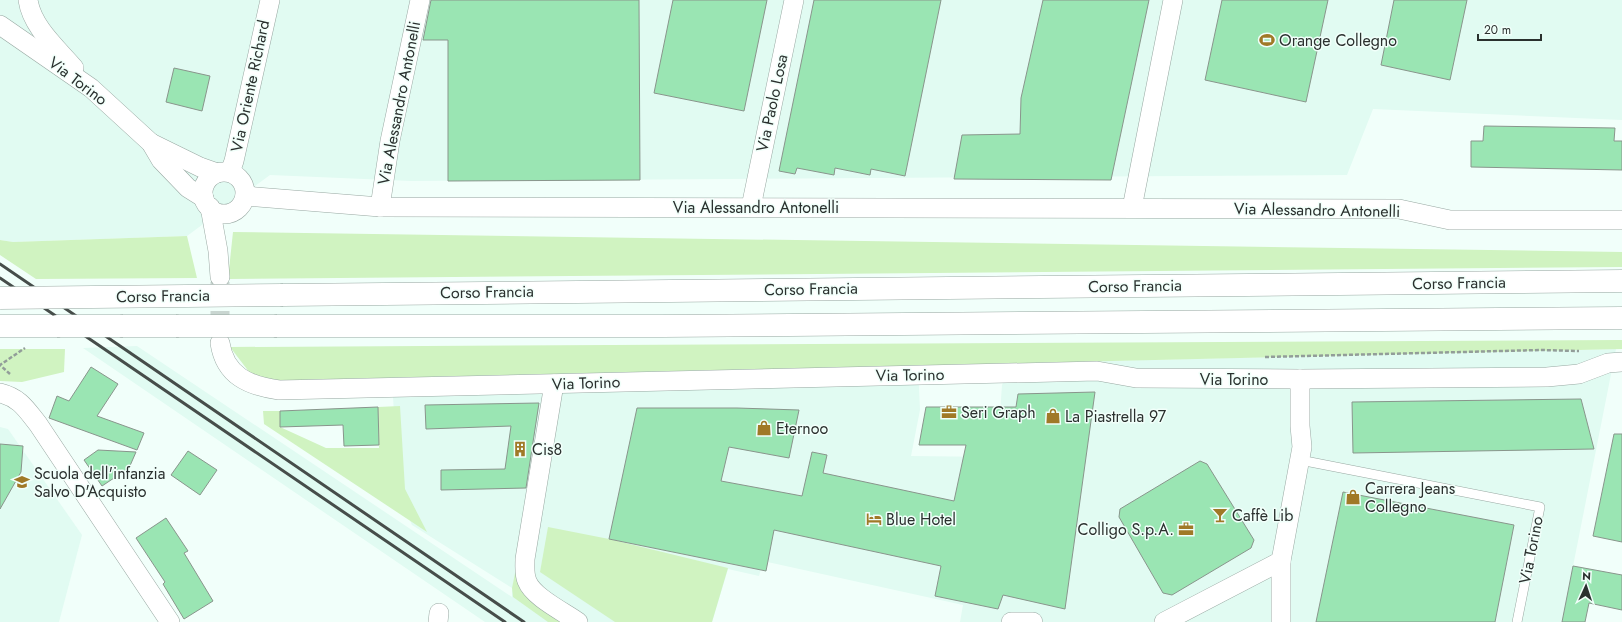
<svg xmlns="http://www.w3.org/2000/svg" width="1622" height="622" viewBox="0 0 1622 622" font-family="Jost,sans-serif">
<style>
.built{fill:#e1fbf2}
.green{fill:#d0f3c1}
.building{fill:#9ae5b3;stroke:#89958c}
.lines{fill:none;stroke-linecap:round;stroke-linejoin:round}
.street-tunnel{stroke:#c9d6d1;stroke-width:19;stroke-dasharray:19 10;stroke-linecap:butt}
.lane-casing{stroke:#98a8a2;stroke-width:10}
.street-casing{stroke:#98a8a2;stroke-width:20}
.primary-casing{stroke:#98a8a2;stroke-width:23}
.path{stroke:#929d99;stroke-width:2.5;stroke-dasharray:4 2;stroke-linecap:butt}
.lane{stroke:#fff;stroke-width:9}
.street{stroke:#fff;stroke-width:19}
.primary{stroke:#fff;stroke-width:22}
.rail{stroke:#464d4a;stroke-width:3}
.primary-bridge-casing{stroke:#98a8a2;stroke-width:23;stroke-linecap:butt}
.primary-bridge{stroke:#fff;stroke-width:22}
.labels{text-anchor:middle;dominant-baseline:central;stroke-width:3;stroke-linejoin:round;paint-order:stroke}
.poi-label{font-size:16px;fill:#2a302e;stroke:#f1fffa;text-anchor:start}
.street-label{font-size:16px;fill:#2a302e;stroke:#f1fffa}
</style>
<rect width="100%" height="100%" fill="#f1fffa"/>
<!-- built -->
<g class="built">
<path d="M0,0H1622V120L1373,109L1347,175L411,181L270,175L187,236L13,242L0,240Z"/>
<path d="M137,346L512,597V588L412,525L398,492L392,377L918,365L920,410L911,456L997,457L1002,385L1012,363L1616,349L1562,622H960L963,605L763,561L759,576L728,569L712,622H485L83,348Z"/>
<path d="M0,427L8,429L82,535L59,622H0Z"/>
</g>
<!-- green -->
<g class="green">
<path d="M233,232L1622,252V267L228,279Z"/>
<path d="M187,236L197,278L36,279L0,255V240L13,242Z"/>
<path d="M1622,340V349L256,381L230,347Z"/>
<path d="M0,349H65L64,372L22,382L0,381Z"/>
<path d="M400,406L405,489L427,532L264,424L263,411H280V427L326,448H379L378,407Z"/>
<path d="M548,527L609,539L728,568L712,622H615L540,572Z"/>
<path d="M518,559L571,622H548L513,597L512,588Z"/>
</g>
<!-- building -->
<g class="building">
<path d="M431,0H639L640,180L448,181V40H423Z"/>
<path d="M673,0H767L744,111L654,93Z"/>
<path d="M814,0H941L905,176L871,169L870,175L835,168L834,175L797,168L795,174L779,171Z"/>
<path d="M1043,0H1149L1111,180L954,179L962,135L1020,134L1021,98Z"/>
<path d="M1222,0H1328L1306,102L1205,80Z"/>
<path d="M1394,0H1467L1450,80L1381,65Z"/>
<path d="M174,68L210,76L202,111L166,102Z"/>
<path d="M1484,126L1615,128L1614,141H1622V170L1471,167V141H1483Z"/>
<path d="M91,367L118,384L97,416L144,433L137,450L49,418L57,396L69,401Z"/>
<path d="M1095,392L1065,609L1003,595L998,609L935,596L941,566L774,530L766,571L609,539L637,408H737L799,410L789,458L729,447L721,481L802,496L812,452L827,455L823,473L954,501L966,445H919L926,407H1016L1018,394Z"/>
<path d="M1581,399L1594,449L1353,453L1352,402Z"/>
<path d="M539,403L526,488L441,490V470L505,469L511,426L426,429L425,405Z"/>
<path d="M378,407L379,445L344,446L343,425L280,427V411Z"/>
<path d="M1614,434H1622V542L1593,536Z"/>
<path d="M0,444L23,446L21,472L0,509Z"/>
<path d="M98,450L136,452L129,468L102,486L84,460Z"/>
<path d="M188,451L217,470L200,495L171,475Z"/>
<path d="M1200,461L1207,464L1254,540L1251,548L1172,595L1163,593L1119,517L1120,509Z"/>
<path d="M1343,492L1514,525L1495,622H1316Z"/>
<path d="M166,518L188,551L184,553L213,601L184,619L163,584L165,582L136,538Z"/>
<path d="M1573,566L1622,575V610L1589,603L1585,622H1562Z"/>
</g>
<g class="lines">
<!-- street-tunnel -->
<path class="street-tunnel" d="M220,282V341"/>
<!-- lane casing -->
<g class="lane-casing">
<path id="lane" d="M1300,460L1540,507L1517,622"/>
</g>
<!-- street casing -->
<g class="street-casing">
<g id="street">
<path d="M28,0C32,27 57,48 74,68"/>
<path d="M0,25L91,88L151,143L161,160L188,188L204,198"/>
<path d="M151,143L200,167L217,173"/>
<path d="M230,172L234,161L270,0"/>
<circle cx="224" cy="193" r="21"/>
<path d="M245,196L380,207L1399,209L1450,220H1622"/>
<path d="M210,207L218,251L220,277"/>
<path d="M380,207L390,141L420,0"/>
<path d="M751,207L794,0"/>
<path d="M1132,208L1173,0"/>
<path d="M220,343C225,376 249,386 279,390L1097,371L1136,378L1300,379L1547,377L1579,374L1608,363L1622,362"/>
<path d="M554,384L525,559C525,567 524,574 527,581C533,597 564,612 578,622"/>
<path d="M0,393C20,398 26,409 38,424L170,622"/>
<path d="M438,622L439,613"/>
<path d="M1011,622H1033"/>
<path d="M1164,622L1281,561"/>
<path d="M1281,622V561L1302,447L1300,426V379"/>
</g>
</g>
<!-- primary casing -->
<g class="primary-casing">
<g id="primary">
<path d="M283,295L1622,281"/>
<path d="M0,326H57"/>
<path d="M123,326H176"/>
<path d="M277,326H662L1622,318"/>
</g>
</g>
<!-- path -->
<g class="path">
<path d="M1265,357L1541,350L1579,351"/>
<path d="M10,374L0,365L25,348"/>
</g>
<!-- lane -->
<use href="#lane" class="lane"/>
<!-- street -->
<use href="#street" class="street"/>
<!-- primary -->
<use href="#primary" class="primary"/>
<!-- rail -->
<g class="rail">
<path d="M0,264L524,622"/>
<path d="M0,278L505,622"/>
</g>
<!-- primary-bridge casing -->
<g class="primary-bridge-casing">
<g id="primary-bridge">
<path d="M0,298L283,295"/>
<path d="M57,326H123"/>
<path d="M176,326H277"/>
</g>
</g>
<!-- primary-bridge -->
<use href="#primary-bridge" class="primary-bridge"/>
</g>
<!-- icons -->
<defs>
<g id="stadium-bare" transform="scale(1.2)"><path d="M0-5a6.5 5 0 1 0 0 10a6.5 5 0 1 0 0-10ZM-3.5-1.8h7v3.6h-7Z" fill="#a07927" stroke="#f1fffa" stroke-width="2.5" paint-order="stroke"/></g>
<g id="office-bare" transform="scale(1.2)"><path d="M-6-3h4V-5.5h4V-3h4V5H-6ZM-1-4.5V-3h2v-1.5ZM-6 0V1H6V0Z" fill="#a07927" stroke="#f1fffa" stroke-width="2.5" paint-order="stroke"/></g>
<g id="shop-bare" transform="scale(1.2)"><path d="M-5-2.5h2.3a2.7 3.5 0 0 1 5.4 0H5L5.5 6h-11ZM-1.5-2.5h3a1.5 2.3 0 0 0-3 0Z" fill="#a07927" stroke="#f1fffa" stroke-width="2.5" paint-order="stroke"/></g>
<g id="building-bare" transform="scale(1.2)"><path d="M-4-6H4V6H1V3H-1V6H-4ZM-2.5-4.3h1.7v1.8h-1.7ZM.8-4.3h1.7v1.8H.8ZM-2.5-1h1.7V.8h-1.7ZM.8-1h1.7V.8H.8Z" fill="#a07927" stroke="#f1fffa" stroke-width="2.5" paint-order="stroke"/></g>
<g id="school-bare" transform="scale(1.2)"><path d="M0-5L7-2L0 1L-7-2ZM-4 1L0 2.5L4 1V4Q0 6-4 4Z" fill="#a07927" stroke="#f1fffa" stroke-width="2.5" paint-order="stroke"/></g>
<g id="bar-bare" transform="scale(1.2)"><path d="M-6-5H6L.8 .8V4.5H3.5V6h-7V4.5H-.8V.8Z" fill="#a07927" stroke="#f1fffa" stroke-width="2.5" paint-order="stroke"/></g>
<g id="hotel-bare" transform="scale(1.2)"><path d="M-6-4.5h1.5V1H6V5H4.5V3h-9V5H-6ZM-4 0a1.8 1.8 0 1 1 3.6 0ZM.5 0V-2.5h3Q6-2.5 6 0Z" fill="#a07927" stroke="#f1fffa" stroke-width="2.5" paint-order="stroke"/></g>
</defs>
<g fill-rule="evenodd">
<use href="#stadium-bare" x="1267" y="40"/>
<use href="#office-bare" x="949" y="412"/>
<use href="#shop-bare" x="1053" y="416"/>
<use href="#shop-bare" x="764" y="428"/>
<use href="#building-bare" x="520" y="449"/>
<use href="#school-bare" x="22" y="482"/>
<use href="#shop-bare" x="1353" y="497"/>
<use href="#bar-bare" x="1220" y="515"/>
<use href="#hotel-bare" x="874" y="519"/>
<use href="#office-bare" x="1186" y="529"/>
</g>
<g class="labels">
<!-- poi labels -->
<g class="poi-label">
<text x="1279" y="40">Orange Collegno</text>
<text x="961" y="412">Seri Graph</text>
<text x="1065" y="416">La Piastrella 97</text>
<text x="776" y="428">Eternoo</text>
<text x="532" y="449">Cis8</text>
<text x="34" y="473">Scuola dell'infanzia<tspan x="34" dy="18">Salvo D'Acquisto</tspan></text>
<text x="1365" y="488">Carrera Jeans<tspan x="1365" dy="18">Collegno</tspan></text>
<text x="1232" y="515">Caffè Lib</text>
<text x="886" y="519">Blue Hotel</text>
<text x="1174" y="529" text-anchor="end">Colligo S.p.A.</text>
</g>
<!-- street labels -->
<g class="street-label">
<text transform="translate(78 81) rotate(37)">Via Torino</text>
<text transform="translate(250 86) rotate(-78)">Via Oriente Richard</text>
<text transform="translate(399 103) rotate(-79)">Via Alessandro Antonelli</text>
<text transform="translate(772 103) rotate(-78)">Via Paolo Losa</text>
<text x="756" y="207">Via Alessandro Antonelli</text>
<text transform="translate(1317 210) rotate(1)">Via Alessandro Antonelli</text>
<text transform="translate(1459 283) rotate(-1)">Corso Francia</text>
<text transform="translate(1135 286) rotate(-1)">Corso Francia</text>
<text transform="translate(811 289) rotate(-1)">Corso Francia</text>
<text transform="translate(487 292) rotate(-1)">Corso Francia</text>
<text transform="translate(163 296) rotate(-1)">Corso Francia</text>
<text transform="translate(910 375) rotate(-1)">Via Torino</text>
<text x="1234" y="379">Via Torino</text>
<text transform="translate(586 383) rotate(-2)">Via Torino</text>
<text transform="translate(1531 550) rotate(-79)">Via Torino</text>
</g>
</g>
<!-- north arrow -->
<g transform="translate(1586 586) rotate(3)" stroke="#f1fffa" stroke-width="3" paint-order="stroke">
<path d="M0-3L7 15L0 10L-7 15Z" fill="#2a302e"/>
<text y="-6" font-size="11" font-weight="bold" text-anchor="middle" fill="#2a302e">N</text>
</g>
<!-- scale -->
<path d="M1478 34v6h63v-6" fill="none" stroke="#2a302e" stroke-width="2"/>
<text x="1484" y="34" font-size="12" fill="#2a302e" stroke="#f1fffa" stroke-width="3" paint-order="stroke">20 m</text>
</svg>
